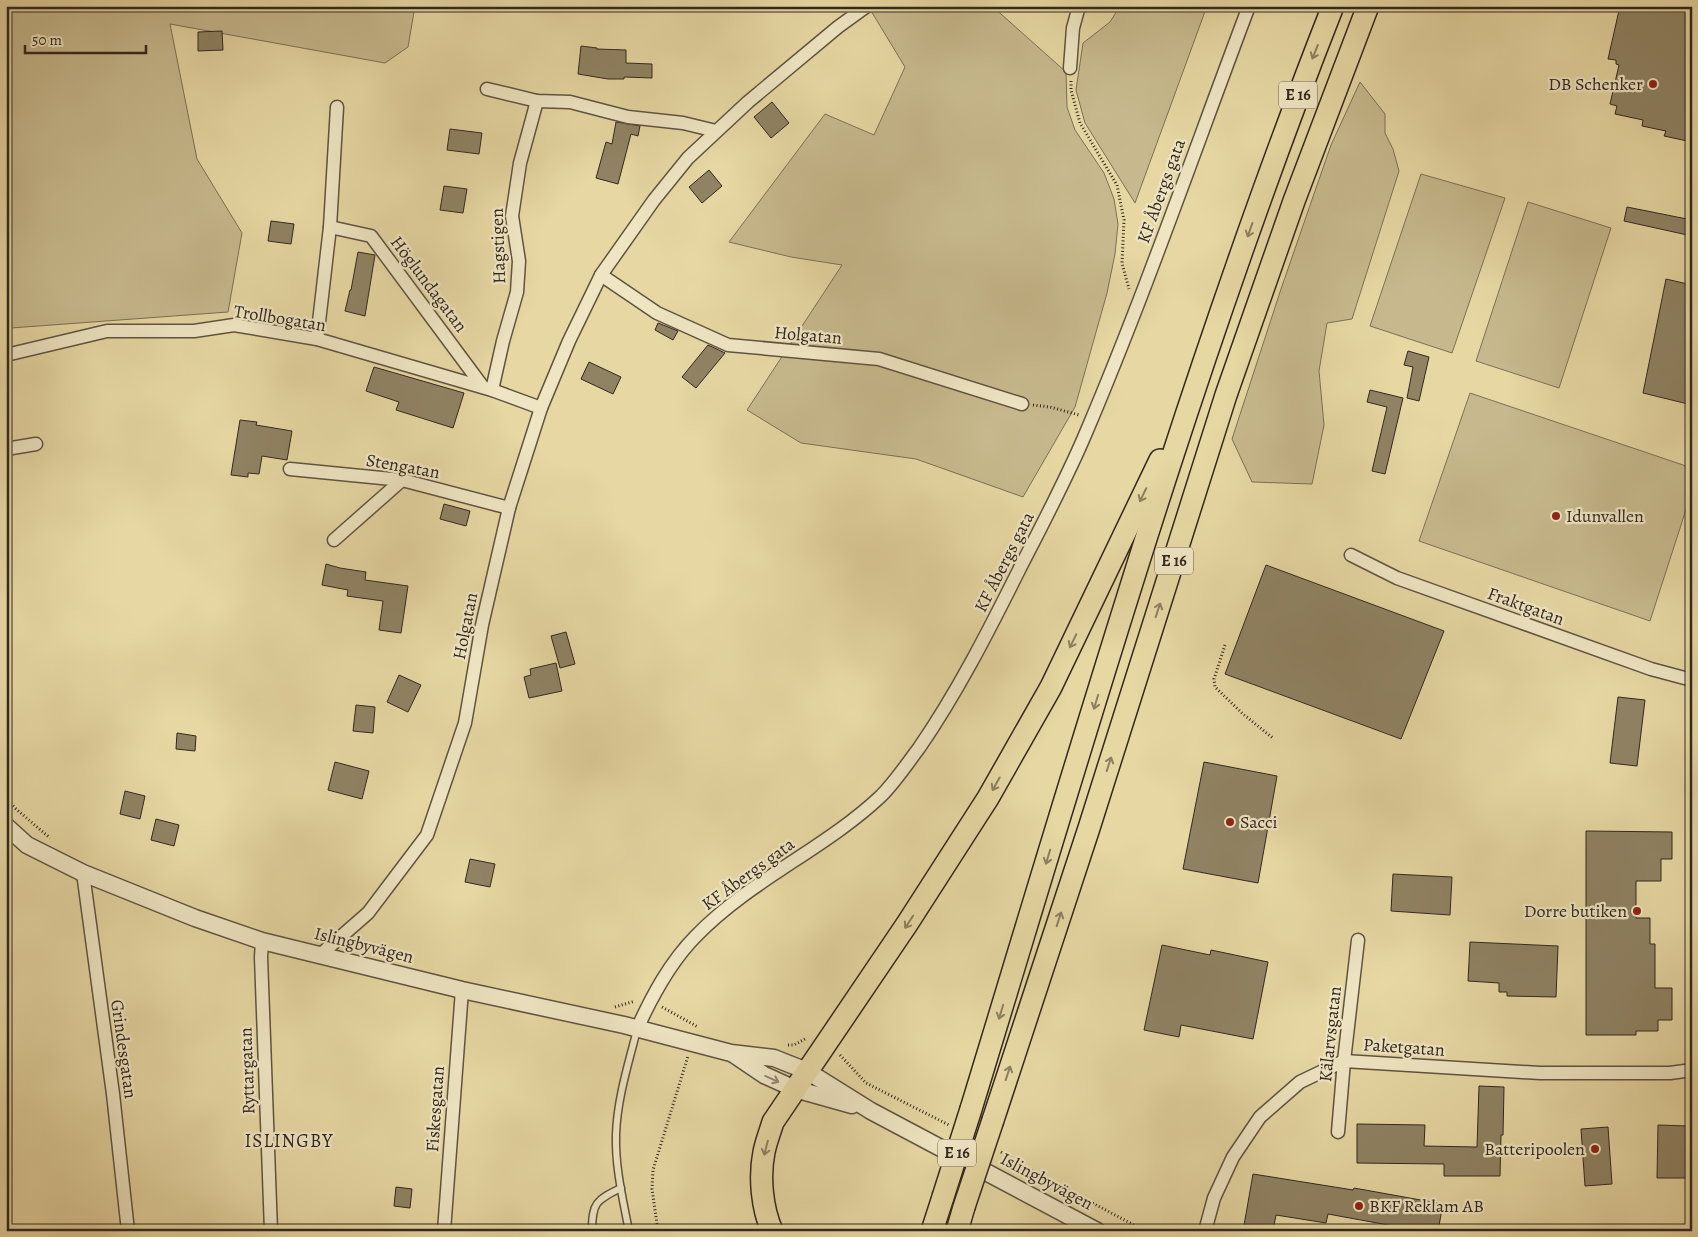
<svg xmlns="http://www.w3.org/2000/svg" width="1698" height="1237" viewBox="0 0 1698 1237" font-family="Alegreya,serif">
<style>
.green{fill:#c7b98d;stroke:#7c7056}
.building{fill:#908364;stroke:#32281f}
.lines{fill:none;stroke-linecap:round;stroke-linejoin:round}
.service-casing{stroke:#5f5440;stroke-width:9}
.minor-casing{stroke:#5f5440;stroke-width:15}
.tertiary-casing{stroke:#5f5440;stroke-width:19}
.trunk-casing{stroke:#32281f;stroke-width:24}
.path{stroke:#32281f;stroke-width:3;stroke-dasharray:1 2.5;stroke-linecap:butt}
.service{stroke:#efe5c3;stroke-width:6}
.minor{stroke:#efe5c3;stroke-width:12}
.tertiary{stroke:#efe5c3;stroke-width:16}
.trunk{stroke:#e6d7a3;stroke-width:21}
.trunk-bridge-casing{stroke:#32281f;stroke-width:24;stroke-linecap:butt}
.trunk-bridge{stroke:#e6d7a3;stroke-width:21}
.oneway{stroke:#8c8061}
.oneway2{stroke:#908671}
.poi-dot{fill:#8f2418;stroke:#efe5c3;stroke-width:2}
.labels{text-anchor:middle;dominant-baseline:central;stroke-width:4.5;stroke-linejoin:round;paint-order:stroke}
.shield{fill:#efe5c3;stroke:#6b6150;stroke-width:1}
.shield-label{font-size:16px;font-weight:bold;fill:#32281f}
.poi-label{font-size:18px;fill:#32281f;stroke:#efe5c3;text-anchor:end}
.street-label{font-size:18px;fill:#32281f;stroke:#efe5c3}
.neighbourhood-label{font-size:19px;letter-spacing:1px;fill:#32281f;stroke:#efe5c3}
</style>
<rect width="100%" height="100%" fill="#e6d7a3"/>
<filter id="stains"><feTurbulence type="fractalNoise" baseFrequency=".004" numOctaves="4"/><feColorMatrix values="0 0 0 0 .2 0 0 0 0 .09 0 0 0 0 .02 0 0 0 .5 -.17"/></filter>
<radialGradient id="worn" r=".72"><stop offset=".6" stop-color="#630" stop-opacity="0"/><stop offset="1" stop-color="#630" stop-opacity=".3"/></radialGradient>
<!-- green -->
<g class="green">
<path d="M6,6H415L408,47L385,63L170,24L197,159L242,233L228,312L11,328L6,231Z"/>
<path d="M868,6H992L1066,72L1067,107L1075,130L1104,173L1114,199L1118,224L1115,254L1107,293L1075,407L1023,497L916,459L801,443L747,410L842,265L791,257L729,242L825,114L874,135L905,67Z"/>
<path d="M1120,6H1207L1135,203L1085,123L1076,90L1083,43L1110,22Z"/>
<path d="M1360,82L1385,114V133L1393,149L1399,171L1352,319L1327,323L1319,371L1324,425L1312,484L1252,482L1232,439L1281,289L1331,145Z"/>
<path d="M1421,174L1505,198L1452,353L1370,326Z"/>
<path d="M1528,202L1611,228L1559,388L1476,361Z"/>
<path d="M1470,393L1692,468V491L1650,621L1419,541Z"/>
</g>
<!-- building -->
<g class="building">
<path d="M1620,6H1692V142L1664,136L1666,131L1642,126L1643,120L1615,114L1617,106L1610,104L1619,65L1616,64V60L1608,59Z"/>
<path d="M222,31L223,50L198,51V32Z"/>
<path d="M581,46L597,48V49L626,50V63L652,64V78L624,77V79H608L578,74Z"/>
<path d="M772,102L789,123L771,138L754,117Z"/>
<path d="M616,122L640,126L638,136L631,134L618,184L596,178L606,142L612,144Z"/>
<path d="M450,129L482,133L479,154L447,150Z"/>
<path d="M709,170L722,186L702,203L689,187Z"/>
<path d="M444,186L467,189L463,213L440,210Z"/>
<path d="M1627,207L1692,220V236L1624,221Z"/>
<path d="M271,221L294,224L291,244L268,241Z"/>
<path d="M358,252L375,255L365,316L345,311L350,290H351Z"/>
<path d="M1666,279L1692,285V405L1643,393Z"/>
<path d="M658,323L678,331L673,340L655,330Z"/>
<path d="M708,345L725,353L696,388L682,377Z"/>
<path d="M1408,351L1429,357L1419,401L1407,398L1413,367L1404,365Z"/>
<path d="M589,362L621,377L613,394L581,379Z"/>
<path d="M374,367L464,393L453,428L396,410L399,402L366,391Z"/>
<path d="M1370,390L1403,398L1385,474L1372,471L1387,407L1367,402Z"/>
<path d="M240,420L257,422L256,425L292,431L287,460L262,456L259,474L248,473V477L231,475Z"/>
<path d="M444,504L470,511L466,526L440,519Z"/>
<path d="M326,564L340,568L366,572L365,580L408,586L401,633L379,630L383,601L347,596L348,590L322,585Z"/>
<path d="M1266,565L1444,631L1401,739L1225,674Z"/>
<path d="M566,632L575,664L560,668L551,636Z"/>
<path d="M556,663L562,691L529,698L524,677L531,675L530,669Z"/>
<path d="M399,675L421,685L408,712L387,702Z"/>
<path d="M1618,697L1645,700L1637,766L1610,763Z"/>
<path d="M356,705L375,707L373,733L353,731Z"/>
<path d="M177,733L196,736L195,751L176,749Z"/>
<path d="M335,762L369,771L362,799L328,790Z"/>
<path d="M1204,762L1277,776L1258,883L1183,869Z"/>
<path d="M125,791L145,796L140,819L120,814Z"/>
<path d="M156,819L179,825L174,846L151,840Z"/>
<path d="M1586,831L1672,832V859H1661V881H1636V918H1650V944H1655V988H1672V1020H1658V1031H1636V1035H1586Z"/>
<path d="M470,859L495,864L490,887L465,882Z"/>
<path d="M1393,874L1452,877L1450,915L1391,911Z"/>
<path d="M1470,942L1558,946L1556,997L1507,996V992H1499V983L1468,981Z"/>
<path d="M1162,945L1210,955L1211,950L1268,962L1253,1039L1181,1025L1179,1037L1144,1030Z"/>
<path d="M1479,1086L1504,1087L1503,1135H1501L1500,1176H1444V1164L1357,1163V1124L1425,1125L1424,1146L1477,1147Z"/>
<path d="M1658,1125L1689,1126L1688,1178H1657Z"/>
<path d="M1608,1127L1612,1184L1585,1186L1581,1129Z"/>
<path d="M1253,1174L1353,1190L1354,1188L1443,1204L1438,1231H1421L1328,1214L1326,1223L1276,1215L1273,1231H1243Z"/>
<path d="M396,1187L412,1189L410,1208L394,1206Z"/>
</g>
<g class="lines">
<!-- service casing -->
<g class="service-casing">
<g id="service">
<path d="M592,1231C592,1203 596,1200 621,1188"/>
<path d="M629,1231C623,1200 615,1167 616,1135C617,1100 628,1065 637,1030"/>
</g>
</g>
<!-- minor casing -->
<g class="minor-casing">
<g id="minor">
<path d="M1070,68L1073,28L1079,6"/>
<path d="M487,89L537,101L570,102L628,117L683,123L716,131"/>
<path d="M330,227L371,236L483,387"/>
<path d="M601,275L657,313L728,345L879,359L1022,404"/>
<path d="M317,339L330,227L337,107"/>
<path d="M6,355L107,331H194L234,325L317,339L492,390L541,408"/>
<path d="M492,390L503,341L517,292L519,261L512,216L520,163L537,101"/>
<path d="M6,449L36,444"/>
<path d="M290,469L402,480L509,508"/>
<path d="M334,540L402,480"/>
<path d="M1351,555L1397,578L1651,669L1692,680"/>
<path d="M83,873L113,1094L128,1231"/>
<path d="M262,941L261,957L271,1231"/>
<path d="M320,955L368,913L427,835L465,723L482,625L509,508L541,408L569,341L601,275L654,200L688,158L748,102L838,27L867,6"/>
<path d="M637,1029C652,996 670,962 696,936C750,880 825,849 881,796C895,782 907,764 919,748C957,693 988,632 1018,572C1041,527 1065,482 1085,435C1145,294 1195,149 1249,6"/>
<path d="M1338,1132L1344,1061L1358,940"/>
<path d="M444,1231L462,990"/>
<path d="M1205,1231L1214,1198L1233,1157L1260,1117L1300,1082L1344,1061L1540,1073H1670L1692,1070"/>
</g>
</g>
<!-- tertiary casing -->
<g class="tertiary-casing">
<g id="tertiary">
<path d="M6,826L27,845L83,873L195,918L262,941L462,990L624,1025L731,1053L774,1058L807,1071L871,1111L1097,1231"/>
<path d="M733,1054L764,1075L795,1089L852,1105"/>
</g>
</g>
<!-- trunk casing -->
<g class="trunk-casing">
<g id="trunk">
<path d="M971,1109C1084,739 1191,366 1333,6"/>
<path d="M993,1120L1089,828L1226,395L1294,201L1368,6"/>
<path d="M772,1231C762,1208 759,1177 764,1152C766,1142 770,1132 773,1122L907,924L988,798L1051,687L1160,460"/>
<path d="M932,1231L943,1197"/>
<path d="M957,1231L964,1207"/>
</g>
</g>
<!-- path -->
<g class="path">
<path d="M1071,81V90L1080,123L1117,185L1124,220L1122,263L1129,289"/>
<path d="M1033,405L1050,407L1079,415"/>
<path d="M1225,645L1214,679L1215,687L1243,714L1274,739"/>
<path d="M6,798L16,809L50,838"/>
<path d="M615,1007L635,1001"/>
<path d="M662,1007L698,1027"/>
<path d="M788,1045H794L805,1039H807"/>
<path d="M840,1055L866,1083L949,1125"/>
<path d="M1001,1152L1025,1167L1145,1231"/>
<path d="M658,1231L652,1189L653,1170L688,1056"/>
</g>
<!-- service -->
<use href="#service" class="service"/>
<!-- minor -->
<use href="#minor" class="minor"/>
<!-- tertiary -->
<use href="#tertiary" class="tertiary"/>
<!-- trunk -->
<use href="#trunk" class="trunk"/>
<!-- trunk-bridge casing -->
<g class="trunk-bridge-casing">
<g id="trunk-bridge">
<path d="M943,1197L971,1109"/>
<path d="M964,1207L993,1120"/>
</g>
</g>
<!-- trunk-bridge -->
<use href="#trunk-bridge" class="trunk-bridge"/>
</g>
<!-- one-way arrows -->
<defs><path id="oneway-shaft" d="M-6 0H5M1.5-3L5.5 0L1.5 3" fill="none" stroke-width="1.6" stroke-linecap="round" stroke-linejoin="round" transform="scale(1.25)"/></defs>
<g class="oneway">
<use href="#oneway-shaft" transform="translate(1315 52) rotate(112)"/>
<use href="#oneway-shaft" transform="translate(1250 230) rotate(109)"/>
<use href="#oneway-shaft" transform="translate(1143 495) rotate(116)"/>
<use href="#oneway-shaft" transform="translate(1158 610) rotate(-72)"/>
<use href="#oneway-shaft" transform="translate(1073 641) rotate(116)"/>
<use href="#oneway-shaft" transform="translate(1096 702) rotate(107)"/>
<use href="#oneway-shaft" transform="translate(1109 764) rotate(-72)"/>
<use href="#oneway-shaft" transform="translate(996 784) rotate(119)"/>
<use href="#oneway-shaft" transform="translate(1048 857) rotate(107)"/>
<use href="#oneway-shaft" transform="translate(1059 919) rotate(-72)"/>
<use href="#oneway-shaft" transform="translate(909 922) rotate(123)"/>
<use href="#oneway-shaft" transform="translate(1001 1012) rotate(107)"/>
<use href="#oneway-shaft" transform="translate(1008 1073) rotate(-72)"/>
<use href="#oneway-shaft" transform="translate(766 1148) rotate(104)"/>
</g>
<use class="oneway2" href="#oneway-shaft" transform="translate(772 1079) rotate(24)"/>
<!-- markers -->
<g class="poi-dot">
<circle cx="1653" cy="84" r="5"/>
<circle cx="1556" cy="516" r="5"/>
<circle cx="1230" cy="822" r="5"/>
<circle cx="1637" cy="911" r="5"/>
<circle cx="1595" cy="1149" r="5"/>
<circle cx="1359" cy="1206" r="5"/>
</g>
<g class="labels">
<!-- shield labels -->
<g class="shield">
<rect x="1279" y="81.5" width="38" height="27" rx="4"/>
<rect x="1155" y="547.5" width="38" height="27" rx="4"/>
<rect x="938" y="1139.5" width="38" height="27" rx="4"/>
</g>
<g class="shield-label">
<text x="1298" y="95">E 16</text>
<text x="1174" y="561">E 16</text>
<text x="957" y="1153">E 16</text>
</g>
<!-- poi labels -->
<g class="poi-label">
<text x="1643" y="84">DB Schenker</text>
<text x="1566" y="516" text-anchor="start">Idunvallen</text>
<text x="1240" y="822" text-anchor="start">Sacci</text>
<text x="1627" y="911">Dorre butiken</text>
<text x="1585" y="1149">Batteripoolen</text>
<text x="1369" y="1206" text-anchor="start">BKF Reklam AB</text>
</g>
<!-- street labels -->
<g class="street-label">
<text transform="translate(1161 191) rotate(-70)">KF Åbergs gata</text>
<text transform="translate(498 246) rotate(-92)">Hagstigen</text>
<text transform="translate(429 284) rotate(53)">Höglundagatan</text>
<text transform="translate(280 318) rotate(9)">Trollbogatan</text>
<text transform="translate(808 335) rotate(5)">Holgatan</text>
<text transform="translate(403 466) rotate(10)">Stengatan</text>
<text transform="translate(1004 562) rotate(-63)">KF Åbergs gata</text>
<text transform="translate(1526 606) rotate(20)">Fraktgatan</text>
<text transform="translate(465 626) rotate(-79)">Holgatan</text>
<text transform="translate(748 874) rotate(-36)">KF Åbergs gata</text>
<text transform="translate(364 945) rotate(14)">Islingbyvägen</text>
<text transform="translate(1330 1034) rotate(-84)">Kälarvsgatan</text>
<text transform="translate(1404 1047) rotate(4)">Paketgatan</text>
<text transform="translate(124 1049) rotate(82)">Grindesgatan</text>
<text transform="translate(247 1071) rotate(-92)">Ryttargatan</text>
<text transform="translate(435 1109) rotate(-86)">Fiskesgatan</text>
<text transform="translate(1047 1181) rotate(28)">Islingbyvägen</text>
</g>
<!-- neighbourhood labels -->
<g class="neighbourhood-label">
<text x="289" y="1141">ISLINGBY</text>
</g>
</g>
<!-- margin -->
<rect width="1698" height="1237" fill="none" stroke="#e6d7a3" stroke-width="25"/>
<rect x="8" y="8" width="1683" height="1222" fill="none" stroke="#32281f" stroke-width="2.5"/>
<rect x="12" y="12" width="1673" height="1212" fill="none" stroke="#32281f"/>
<!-- scale -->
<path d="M25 45v8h121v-8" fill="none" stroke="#32281f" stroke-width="2.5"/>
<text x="32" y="45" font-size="15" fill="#32281f" stroke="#efe5c3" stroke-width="4" paint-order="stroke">50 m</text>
<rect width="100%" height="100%" filter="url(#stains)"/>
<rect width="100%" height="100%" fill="url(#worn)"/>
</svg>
